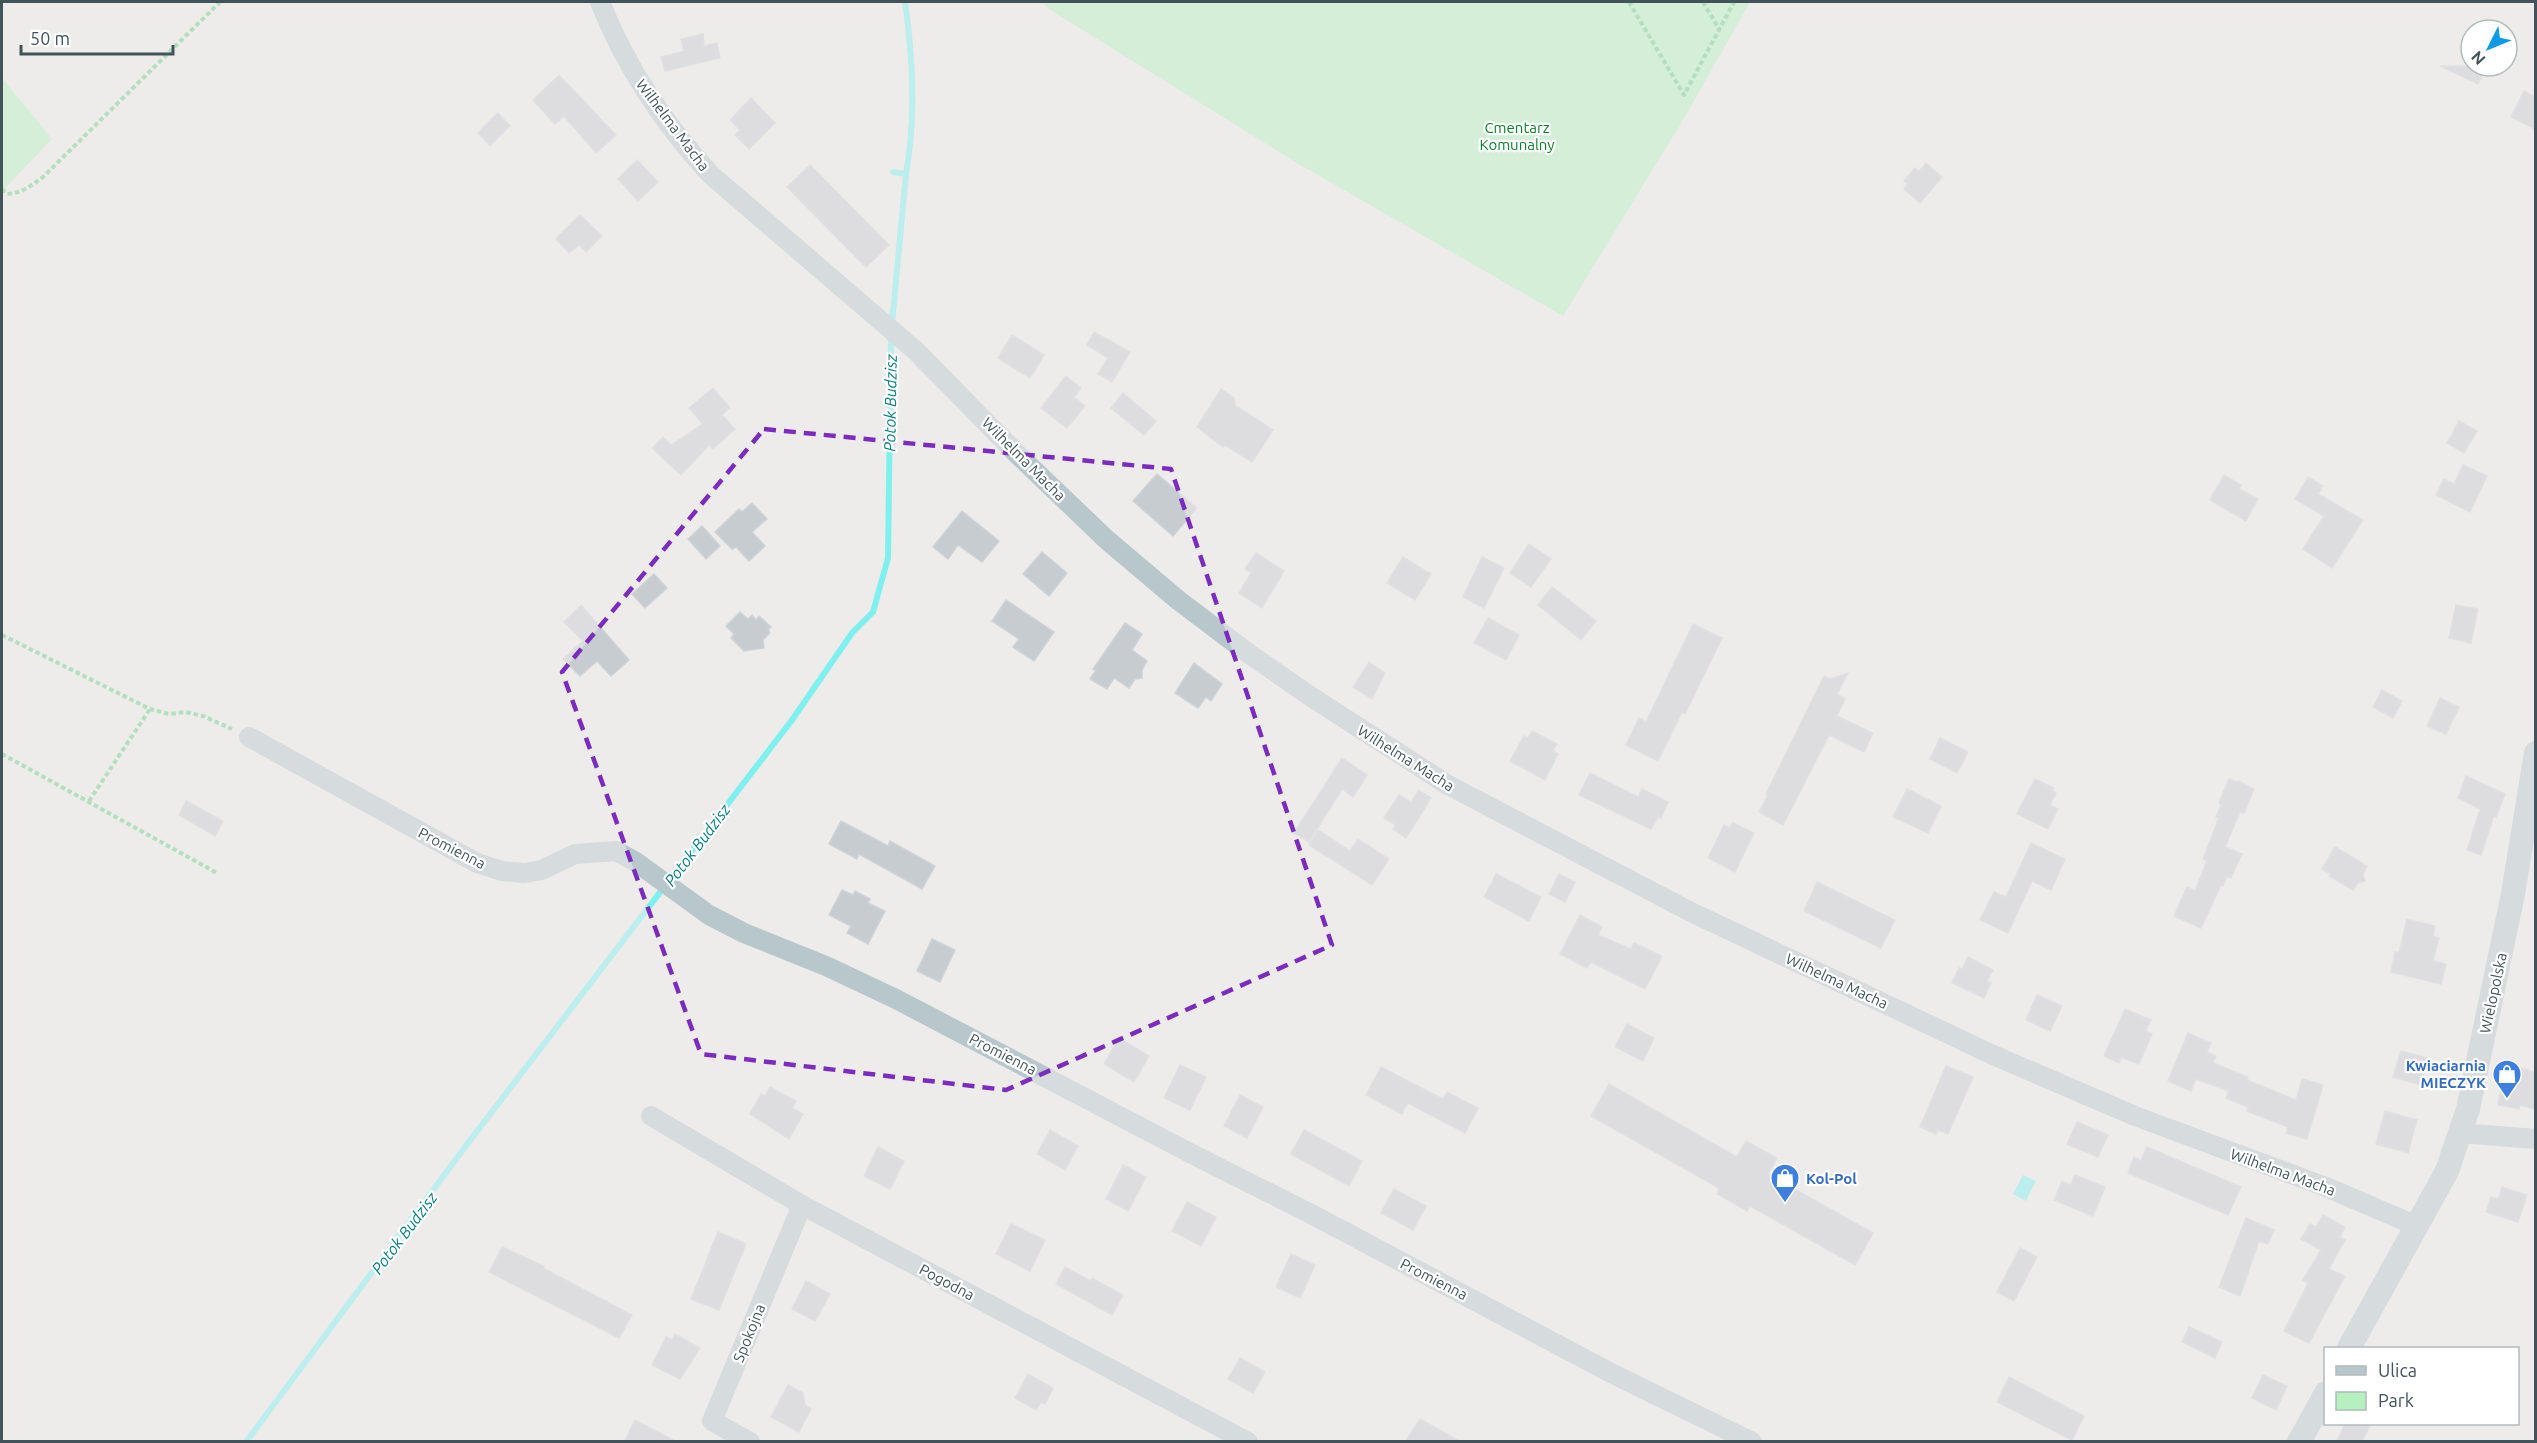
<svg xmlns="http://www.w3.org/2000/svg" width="2537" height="1443" viewBox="0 0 2537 1443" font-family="Ubuntu,sans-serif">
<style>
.green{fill:#b4f1be}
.water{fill:#7ef1ef}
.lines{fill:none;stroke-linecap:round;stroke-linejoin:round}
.stream{stroke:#7ef1ef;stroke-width:6}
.building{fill:#c7ccd1;stroke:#ced3d8;stroke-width:1.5}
.path{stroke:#6ad088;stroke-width:4;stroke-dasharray:4.5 3;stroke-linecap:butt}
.minor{stroke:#b8c7cc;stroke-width:20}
.tertiary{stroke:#b8c7cc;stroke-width:24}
.marked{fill:none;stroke:#7b2cbf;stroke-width:4.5;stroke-dasharray:12 8;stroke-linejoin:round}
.labels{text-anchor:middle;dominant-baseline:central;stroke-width:4.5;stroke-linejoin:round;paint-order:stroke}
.street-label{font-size:15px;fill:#425459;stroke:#fff}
.park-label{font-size:15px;fill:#107e2f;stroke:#fff}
.shop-label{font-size:15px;font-weight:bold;fill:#366cbe;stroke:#fff;text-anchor:end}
.water-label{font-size:16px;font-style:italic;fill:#077e7c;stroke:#fff}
</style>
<rect width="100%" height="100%" fill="#eeebeb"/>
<!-- green -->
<g class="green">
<path d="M1042,2H1750L1686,115L1563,316L1297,163L1049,9Z"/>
<path d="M2,78L52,139L2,191Z"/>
</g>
<!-- water -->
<path class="water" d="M2023,1175L2036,1181L2026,1201L2013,1194Z"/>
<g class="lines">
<!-- stream -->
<g class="stream">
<path d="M905,2C913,58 916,118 906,174"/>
<path d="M892,324L906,174L893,172"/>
<path d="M246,1442L465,1147L792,720L852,633L873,612L888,558L891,334"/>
</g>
</g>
<!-- building -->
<g class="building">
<path d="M703,34L704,46L717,43L720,58L665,71L661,57L684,51L681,39Z"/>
<path d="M2440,66H2486L2478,84Z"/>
<path d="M559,75L616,135L596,153L564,116L555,124L533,100Z"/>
<path d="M2524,91L2535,97V129L2511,117Z"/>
<path d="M751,98L775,123L749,149L735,135L740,130L730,120Z"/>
<path d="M498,113L510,126L490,146L478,133Z"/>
<path d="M637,160L658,182L638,201L618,179Z"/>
<path d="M1926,163L1942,177L1920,203L1904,189L1908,184L1904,181L1915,168L1919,171Z"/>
<path d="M810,165L889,245L866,267L787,187Z"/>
<path d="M580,215L602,236L586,252L579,245L569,253L556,239Z"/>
<path d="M1094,332L1130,352L1112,382L1098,374L1108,358L1087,345Z"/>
<path d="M1012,335L1044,355L1030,378L998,358Z"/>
<path d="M1066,376L1081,388L1074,397L1085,406L1067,428L1041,408Z"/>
<path d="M713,388L730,408L722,415L735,429L713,449L709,445L681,475L652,448L663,437L671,445L703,424L689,408Z"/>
<path d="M1221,389L1234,398L1235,405L1273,430L1252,462L1225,445L1223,447L1197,427Z"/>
<path d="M1123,393L1156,421L1144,435L1111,408Z"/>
<path d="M2459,421L2477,431L2464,453L2447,443Z"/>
<path d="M2463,465L2487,476L2470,512L2436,495L2444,479L2454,484Z"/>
<path d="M1157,474L1197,508L1173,536L1133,501Z"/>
<path d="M2224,475L2241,485L2239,489L2258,499L2246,521L2210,500Z"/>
<path d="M2308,477L2323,486L2318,494L2363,520L2332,568L2303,549L2324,516L2295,499Z"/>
<path d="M752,503L767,519L752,532L765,546L749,561L736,547L732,549L715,532L739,509L742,512Z"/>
<path d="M962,511L999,541L982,562L958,545L948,559L933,547Z"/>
<path d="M702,526L720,546L706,559L688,539Z"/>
<path d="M1529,544L1551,559L1531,587L1510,573Z"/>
<path d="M1042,552L1067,573L1049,596L1023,574Z"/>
<path d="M1256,553L1284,571L1262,608L1239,593L1251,573L1245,569Z"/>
<path d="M1403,557L1431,574L1415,600L1387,583Z"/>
<path d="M1482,557L1504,568L1484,608L1463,597Z"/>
<path d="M654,574L667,588L645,608L632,594Z"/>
<path d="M1552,587L1596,621L1581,640L1538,605Z"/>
<path d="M1006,600L1054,632L1034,661L1013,647L1019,639L992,621Z"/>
<path d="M581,605L629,660L611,676L597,661L580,676L563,659L583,641L564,622Z"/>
<path d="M2456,605L2478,609L2471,643L2449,638Z"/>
<path d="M740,612L748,619L752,615L756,620L759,616L771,627L768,630L770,633L763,640L764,648L744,651L731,638L734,634L726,626Z"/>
<path d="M1488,618L1519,635L1506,660L1474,643Z"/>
<path d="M1125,623L1142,634L1132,650L1147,661L1142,670V678L1135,679L1129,688L1114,678L1107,689L1090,679L1096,670L1093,669Z"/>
<path d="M1693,624L1722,638L1685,714L1682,712L1658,761L1626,745L1639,718L1646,722Z"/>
<path d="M1369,662L1385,673L1372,699L1353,687Z"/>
<path d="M1194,663L1222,684L1211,701L1206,697L1198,708L1175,693Z"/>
<path d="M1848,673L1837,694L1845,699L1837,716L1873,733L1864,752L1829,735L1783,825L1759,812L1768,795L1766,794L1824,676L1830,679Z"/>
<path d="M2382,690L2402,701L2393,718L2373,707Z"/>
<path d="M2440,698L2459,707L2446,734L2427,726Z"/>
<path d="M1532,731L1557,744L1553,751L1558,754L1545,780L1510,761L1524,736L1528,738Z"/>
<path d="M1940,738L1968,752L1957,773L1930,759Z"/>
<path d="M1342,758L1367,775L1353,797L1342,789L1309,842L1294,833Z"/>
<path d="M1590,773L1638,797L1642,789L1668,802L1661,818L1658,817L1651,829L1579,795Z"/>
<path d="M2466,776L2505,794L2496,817L2494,816L2481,855L2467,850L2480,809L2458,798Z"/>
<path d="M2035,779L2054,788L2052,791L2056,793L2050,805L2058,809L2048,829L2017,814Z"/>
<path d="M2229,779L2236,782L2239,781L2254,789L2244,813L2240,812L2225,847L2242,854L2231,878L2227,876L2223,886L2221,885L2201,928L2174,916L2187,887L2195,891L2207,861L2203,859L2219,818L2216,817L2221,804L2219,803Z"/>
<path d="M1907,789L1941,806L1928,833L1893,817Z"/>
<path d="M1419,790L1431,798L1406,838L1393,829L1396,825L1384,818L1399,795L1411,802Z"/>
<path d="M186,801L223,821L215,836L179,815Z"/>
<path d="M841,821L888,846L890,841L935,866L922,889L859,854L857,859L829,844Z"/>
<path d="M1733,823L1754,833L1735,872L1708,858L1724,825L1730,828Z"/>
<path d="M1318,830L1350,851L1358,839L1389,859L1372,885L1309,845Z"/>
<path d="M2031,843L2065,859L2051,890L2032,881L2008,933L1980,920L1994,892L2006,897Z"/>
<path d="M2335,847L2367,866L2363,874L2365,881L2358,883L2353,890L2329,876L2331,874L2322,869Z"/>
<path d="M1496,874L1541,897L1529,921L1484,897Z"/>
<path d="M1559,874L1575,882L1565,902L1549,894Z"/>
<path d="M1817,882L1895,920L1881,948L1804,911Z"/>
<path d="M842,890L853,895L855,891L870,899L868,903L885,911L868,944L847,933L851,926L829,915Z"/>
<path d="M1580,915L1602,927L1598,935L1631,949L1634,943L1662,956L1645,989L1591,962L1587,968L1560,954Z"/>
<path d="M2407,919L2435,926L2433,936L2439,938L2433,961L2446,964L2441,984L2391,972L2395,952L2399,953Z"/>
<path d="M932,939L955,950L940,982L917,971Z"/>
<path d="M1968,957L1993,970L1987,981L1991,983L1984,998L1952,983L1959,968L1962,969Z"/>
<path d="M2037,995L2062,1006L2050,1031L2026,1020Z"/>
<path d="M2125,1009L2151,1020L2146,1031L2152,1034L2139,1064L2121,1057L2119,1063L2104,1056Z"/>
<path d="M1627,1024L1654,1038L1643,1061L1615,1047Z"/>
<path d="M2188,1033L2211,1043L2207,1052L2216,1056L2213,1063L2248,1077L2247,1080L2296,1100L2302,1079L2323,1085L2307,1139L2286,1133L2288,1127L2247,1111L2248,1107L2226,1098L2229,1091L2196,1079L2191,1091L2168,1081Z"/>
<path d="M1119,1038L1149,1056L1134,1082L1104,1064Z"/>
<path d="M2401,1051L2428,1058L2421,1085L2393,1077Z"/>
<path d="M2505,1064L2535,1072V1109L2520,1105L2519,1109L2498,1105Z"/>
<path d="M1180,1065L1206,1077L1190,1110L1164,1098Z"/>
<path d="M1946,1066L1973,1077L1948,1134L1938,1130L1936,1134L1920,1127Z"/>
<path d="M1381,1067L1443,1099L1447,1092L1478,1108L1465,1133L1408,1103L1402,1114L1366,1095Z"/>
<path d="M1609,1084L1737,1157L1746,1141L1777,1158L1768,1174L1873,1233L1855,1265L1750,1206L1747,1211L1717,1194L1719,1188L1591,1116Z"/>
<path d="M770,1087L796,1101L792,1108L803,1114L789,1139L750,1114L761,1094L765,1096Z"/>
<path d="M1240,1095L1263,1107L1247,1138L1224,1126Z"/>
<path d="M2385,1111L2417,1120L2408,1153L2376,1144Z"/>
<path d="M2077,1122L2108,1135L2098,1157L2067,1144Z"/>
<path d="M1050,1130L1078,1146L1065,1170L1037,1154Z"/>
<path d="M1304,1130L1362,1161L1349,1186L1291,1154Z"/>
<path d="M878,1147L904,1161L890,1189L864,1176Z"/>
<path d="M2147,1147L2241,1187L2228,1215L2128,1173L2134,1157L2141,1161Z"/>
<path d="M1123,1165L1146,1177L1128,1211L1106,1199Z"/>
<path d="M2075,1175L2105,1187L2093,1216L2054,1200L2062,1181L2071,1185Z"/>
<path d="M2502,1187L2527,1195L2518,1222L2486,1212L2491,1197L2498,1199Z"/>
<path d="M1394,1189L1426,1206L1413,1230L1381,1213Z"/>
<path d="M1187,1202L1216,1217L1201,1246L1172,1231Z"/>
<path d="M2323,1215L2345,1227L2340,1237L2345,1240L2329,1269L2345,1276L2309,1343L2284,1331L2308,1283L2303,1280L2321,1250L2301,1239L2310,1224L2316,1227Z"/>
<path d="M2246,1218L2274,1230L2268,1244L2259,1241L2240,1296L2219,1287Z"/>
<path d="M1011,1224L1045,1240L1030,1271L996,1254Z"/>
<path d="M718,1232L746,1244L719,1310L691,1299Z"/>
<path d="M502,1247L544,1266L543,1268L632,1315L619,1338L489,1272Z"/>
<path d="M2020,1248L2037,1257L2014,1301L1997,1292Z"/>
<path d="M1291,1254L1315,1265L1300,1298L1276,1287Z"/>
<path d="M1065,1267L1091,1281L1092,1278L1123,1295L1112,1315L1056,1284Z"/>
<path d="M806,1281L830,1294L815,1321L792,1309Z"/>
<path d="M2189,1327L2222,1342L2215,1358L2182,1342Z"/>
<path d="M675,1334L700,1348L680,1379L652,1365L666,1337L672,1340Z"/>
<path d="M1240,1358L1265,1372L1253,1393L1228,1379Z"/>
<path d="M1028,1374L1053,1388L1045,1404L1041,1402L1036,1410L1015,1398Z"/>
<path d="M2263,1375L2287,1386L2276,1410L2252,1398Z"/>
<path d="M2009,1377L2084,1416L2072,1440L1997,1402Z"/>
<path d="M788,1385L803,1393L805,1405L811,1409L799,1432L771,1417Z"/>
<path d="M1420,1419L1461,1442H1405Z"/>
<path d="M635,1420L677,1442H624Z"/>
<path d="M2345,1424H2371L2362,1442H2336Z"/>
</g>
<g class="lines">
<!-- path -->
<g class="path">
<path d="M1629,2L1684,95L1734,2"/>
<path d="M1703,2L1719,29"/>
<path d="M2,189L7,194C22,193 31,186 43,177L220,2"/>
<path d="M2,635L150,709L169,714L185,712L203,716L232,729"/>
<path d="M2,754L217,873"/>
<path d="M89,801L150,709"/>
</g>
<!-- minor -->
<g class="minor">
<path d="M600,2C625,65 665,125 711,175L916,351L1016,453L1107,540L1178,600L1248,653L1310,696L1448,785L1693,913L1993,1055L2135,1116L2326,1187L2417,1226"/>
<path d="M249,737L477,863L502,871L524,873L542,870L575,854L616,851L636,862L709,915L744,933L826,966L896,999L1190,1153L1315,1216L1611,1373L1752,1442"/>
<path d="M651,1116L802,1205L1248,1442"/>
<path d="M2460,1133L2536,1139"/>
<path d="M750,1442L712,1421L802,1205"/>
</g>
<!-- tertiary -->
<g class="tertiary">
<path d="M2349,1348L2447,1171L2468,1109L2513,894L2536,753"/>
<path d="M2299,1442L2326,1393"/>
</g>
</g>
<!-- marked area -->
<path d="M0 0H2537V1443H0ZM764,429L1171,469L1332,945L1006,1090L701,1054L562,672Z" fill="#eeebeb" fill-opacity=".55" fill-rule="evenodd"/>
<path class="marked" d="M764,429L1171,469L1332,945L1006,1090L701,1054L562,672Z"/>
<!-- icons -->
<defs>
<g id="shop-pin" transform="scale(1.5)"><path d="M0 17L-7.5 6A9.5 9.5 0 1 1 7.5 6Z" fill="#3f7fe0" stroke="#fff"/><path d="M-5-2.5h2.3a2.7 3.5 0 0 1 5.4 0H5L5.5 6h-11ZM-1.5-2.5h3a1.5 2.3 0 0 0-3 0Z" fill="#fff"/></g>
</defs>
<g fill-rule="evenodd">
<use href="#shop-pin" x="2507" y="1074"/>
<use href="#shop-pin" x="1785" y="1178"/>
</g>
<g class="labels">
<!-- street labels -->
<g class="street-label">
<text transform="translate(673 125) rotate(53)">Wilhelma Macha</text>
<text transform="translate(1024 459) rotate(45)">Wilhelma Macha</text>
<text transform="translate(1406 758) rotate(32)">Wilhelma Macha</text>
<text transform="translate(452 848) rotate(27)">Promienna</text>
<text transform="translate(1837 981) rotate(25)">Wilhelma Macha</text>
<text transform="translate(2493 993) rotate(-78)">Wielopolska</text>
<text transform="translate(1003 1054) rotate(27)">Promienna</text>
<text transform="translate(2283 1172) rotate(20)">Wilhelma Macha</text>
<text transform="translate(1434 1279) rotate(27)">Promienna</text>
<text transform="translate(947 1282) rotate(28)">Pogodna</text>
<text transform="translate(749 1333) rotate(-68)">Spokojna</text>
</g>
<!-- park labels -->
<g class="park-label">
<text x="1517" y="127">Cmentarz<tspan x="1517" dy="17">Komunalny</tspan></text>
</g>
<!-- shop labels -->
<g class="shop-label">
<text x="2486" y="1065">Kwiaciarnia<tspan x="2486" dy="17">MIECZYK</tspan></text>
<text x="1806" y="1178" text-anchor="start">Kol-Pol</text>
</g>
<!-- water labels -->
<g class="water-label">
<text transform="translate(890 403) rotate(-89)">Potok Budzisz</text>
<text transform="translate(697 845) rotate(-53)">Potok Budzisz</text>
<text transform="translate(404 1233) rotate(-53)">Potok Budzisz</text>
</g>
</g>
<!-- border -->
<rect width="2537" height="1443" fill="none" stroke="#425459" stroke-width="6"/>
<!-- legend -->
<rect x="2324" y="1347" width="195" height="78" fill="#ffffff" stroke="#b3bbbd" stroke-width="1.5"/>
<rect x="2336" y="1366" width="30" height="9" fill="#b8c7cc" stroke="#b3bbbd" stroke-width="1.5"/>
<text x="2378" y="1377" font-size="18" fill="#425459">Ulica</text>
<rect x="2336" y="1392" width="30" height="18" fill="#b4f1be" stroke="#b3bbbd" stroke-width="1.5"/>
<text x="2378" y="1407" font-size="18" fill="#425459">Park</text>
<!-- north arrow -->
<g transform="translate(2489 48) rotate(227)"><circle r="28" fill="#ffffff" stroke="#b3bbbd" stroke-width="1.5"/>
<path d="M0-4.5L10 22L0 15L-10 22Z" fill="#0d9be6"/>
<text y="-9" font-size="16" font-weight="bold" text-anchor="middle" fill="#425459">N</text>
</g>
<!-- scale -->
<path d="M21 45v9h152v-9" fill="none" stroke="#425459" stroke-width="3"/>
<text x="30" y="45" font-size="18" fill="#425459" stroke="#ffffff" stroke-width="4.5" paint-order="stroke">50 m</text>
</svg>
